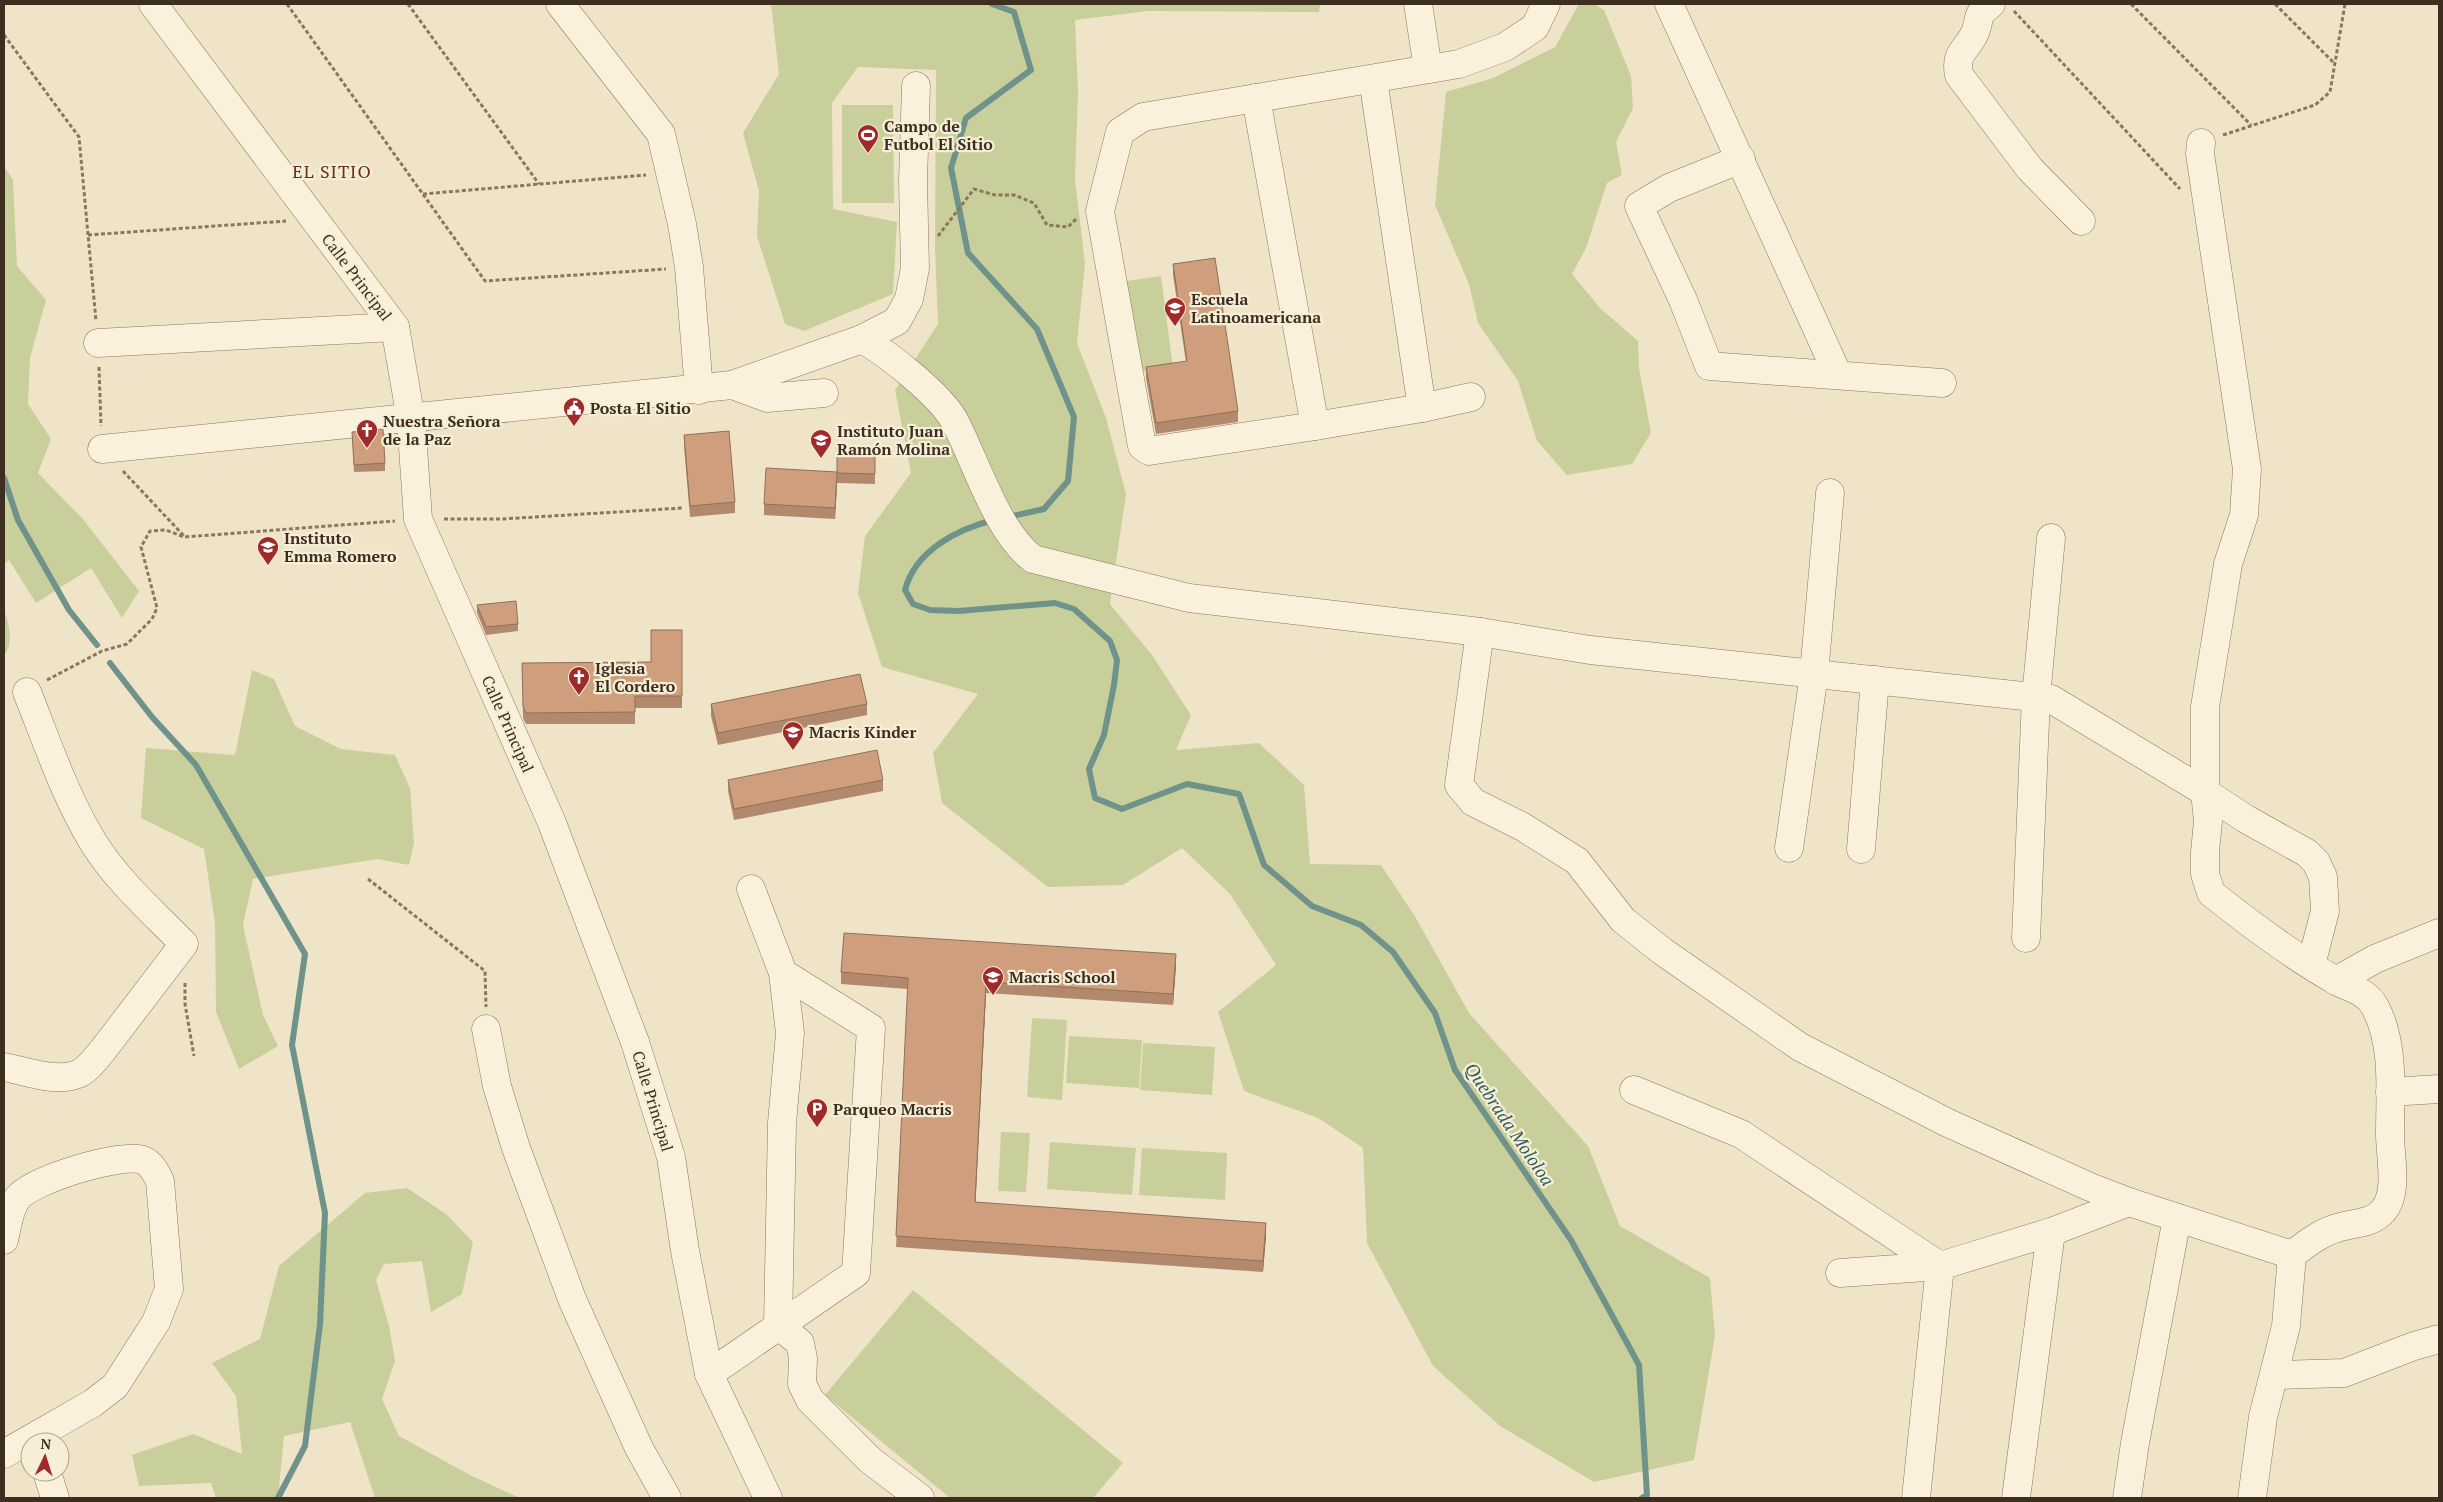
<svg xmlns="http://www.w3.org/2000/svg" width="2443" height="1502" viewBox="0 0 2443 1502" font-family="'PT Serif',serif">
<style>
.green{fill:#c9cf9b}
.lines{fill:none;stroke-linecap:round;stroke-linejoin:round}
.stream{stroke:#6f938a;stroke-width:6}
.minor-casing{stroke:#8d765c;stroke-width:29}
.path{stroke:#8d765c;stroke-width:3;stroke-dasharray:4 2.5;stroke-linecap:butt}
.minor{stroke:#faf1dc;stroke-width:28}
.wall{fill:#b2896c}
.shaded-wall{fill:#916f58}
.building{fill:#cf9f7d;stroke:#916f58}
.labels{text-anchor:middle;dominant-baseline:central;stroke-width:4.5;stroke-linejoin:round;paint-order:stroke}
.poi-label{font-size:16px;font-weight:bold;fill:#3d2e20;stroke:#f7eed8;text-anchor:start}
.street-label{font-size:16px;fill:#3d2e20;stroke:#f7eed8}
.neighbourhood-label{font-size:18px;letter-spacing:1px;fill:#6b2e1e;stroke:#f7eed8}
.water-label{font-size:18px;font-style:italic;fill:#2f5d5a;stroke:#f7eed8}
</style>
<rect width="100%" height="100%" fill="#f0e4c8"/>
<!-- green -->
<g class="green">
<path d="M771,4H1320L1319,12L1148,11L1075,20L1078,92L1075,180L1085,264L1077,343L1106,418L1126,494L1110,604L1152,655L1191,715L1176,750L1259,743L1304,785L1310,864L1381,865L1416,918L1469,1013L1588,1146L1620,1226L1710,1278L1715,1336L1694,1460L1594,1482L1500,1426L1433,1366L1367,1243L1363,1148L1318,1118L1244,1091L1218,1012L1276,965L1230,894L1182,848L1123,885L1048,887L942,803L933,753L978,694L882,667L858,593L865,536L911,473L895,390L938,324L935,249L936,70L858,67L832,103L833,209L897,222L893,294L804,331L785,324L757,236L759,191L743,133L779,74Z"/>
<path d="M1579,4H1594L1604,10L1631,76L1633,108L1616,142L1622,175L1607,183L1586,248L1572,274L1600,308L1638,341L1639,368L1651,433L1632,464L1567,475L1537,441L1518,381L1478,323L1469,284L1435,205L1446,92L1493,78L1555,47Z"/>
<path d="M842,105H893L894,203H842Z"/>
<path d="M4,166L13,180L17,266L46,300L30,358L28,404L51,439L38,473L82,518L139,591L122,618L91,568L36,603L9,560L4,564Z"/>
<path d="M1161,276L1173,368L1133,373L1120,282Z"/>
<path d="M4,610C9,623 14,644 4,655Z"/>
<path d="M252,670L274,679L295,726L341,749L395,755L410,788L414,843L409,865L377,859L253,879L243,925L263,1015L278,1046L239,1069L216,1012L215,923L204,849L141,818L146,748L235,755Z"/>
<path d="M1032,1018L1067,1020L1062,1100L1027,1097Z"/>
<path d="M1069,1036L1142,1040L1139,1088L1066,1083Z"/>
<path d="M1143,1043L1215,1047L1212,1095L1140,1090Z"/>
<path d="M1001,1132L1030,1133L1026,1192L998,1191Z"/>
<path d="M1050,1142L1136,1148L1132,1195L1047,1189Z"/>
<path d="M1142,1148L1227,1153L1225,1200L1139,1195Z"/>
<path d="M407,1188L446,1214L473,1242L462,1294L431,1312L422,1261L384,1264L376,1280L389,1326L395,1361L382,1399L399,1436L470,1475L520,1498H375L350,1422L284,1436L278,1498H216L211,1483L139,1486L132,1455L193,1434L242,1454L236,1396L212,1363L260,1339L279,1266L365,1193Z"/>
<path d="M913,1290L1123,1463L1093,1498H950L825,1395Z"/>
</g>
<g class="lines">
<!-- stream -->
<g class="stream">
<path d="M992,4L1014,12L1031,70L966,118L951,168L968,253L1037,329L1074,417L1068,481L1044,509L1008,517"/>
<path d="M4,478L18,520L69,610L97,645"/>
<path d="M994,520C957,529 915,551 905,590L913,604L930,610L959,611L1055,603L1074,609L1110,641L1117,660L1114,685L1104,735L1089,769L1095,798L1122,809L1187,784L1239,794L1264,865L1312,906L1361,925L1393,952L1435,1013L1455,1070L1571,1240L1639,1365L1647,1495L1642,1498"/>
<path d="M110,663L152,717L196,765L305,954L292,1045L325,1213L320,1324L305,1446L278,1498"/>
</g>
<!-- minor casing -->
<g class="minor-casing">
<g id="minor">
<path d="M153,4L395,327L411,419L418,519L552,823L635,1042L671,1157L685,1251L709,1374L768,1498"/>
<path d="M560,4L661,134L682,224L689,267L699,390"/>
<path d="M1418,4L1428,69"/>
<path d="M1669,4L1838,375"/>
<path d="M1991,4C1976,16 1981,14 1976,30C1969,50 1954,50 1959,75L2030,169L2081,221"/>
<path d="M1373,79L1422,408"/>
<path d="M1256,98L1315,426"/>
<path d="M2201,143L2200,154L2247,469L2244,515L2228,564L2205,707V792L2246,819L2307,853L2316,862L2323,877L2325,911L2311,965"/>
<path d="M1741,159L1669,188L1639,206L1683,300L1709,366L1942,383"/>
<path d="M862,339C888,354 939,394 954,420C976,461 996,531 1033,559L1189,598L1480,632L1459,785L1473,802L1523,827L1577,861L1623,920L1662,951L1800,1047L1948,1123L2090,1187L2129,1202L2292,1255"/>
<path d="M98,343L395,327"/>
<path d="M732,385L767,398L824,393"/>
<path d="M1471,397L1422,408L1315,426L1149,451L1142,446L1100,211L1120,132L1143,117L1459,64L1505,47L1535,27L1546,4"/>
<path d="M102,449L732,385L862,339L897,321L909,299L915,268L913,181L916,86"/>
<path d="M1480,632L1590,650L2051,699L2205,792L2208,821L2205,852V874L2211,893C2250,924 2292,956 2335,980C2349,988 2367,991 2375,1007C2395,1044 2390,1093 2390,1134C2390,1157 2399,1193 2383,1211C2372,1224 2352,1223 2337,1228C2320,1233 2306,1244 2292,1255L2286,1326L2263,1417L2252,1498"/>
<path d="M1789,848L1814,674L1830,493"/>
<path d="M1861,849L1875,680"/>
<path d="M2026,938L2036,697L2051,538"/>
<path d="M783,973L790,1033L782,1123L778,1325L800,1343L803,1358L802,1384L810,1400L870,1460L920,1498"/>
<path d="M2336,981L2375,959L2439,933"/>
<path d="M486,1029L497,1086L516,1148L572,1299L639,1448L667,1498"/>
<path d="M4,1067C26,1071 55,1083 78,1074C88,1070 96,1058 103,1050L184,944C152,911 118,882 93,842C65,796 47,742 27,692"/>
<path d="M1634,1090L1741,1134L1940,1266L1916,1498"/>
<path d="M2390,1092L2439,1089"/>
<path d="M4,1240C7,1228 9,1209 17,1199C30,1180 122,1152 143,1160C152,1164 156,1173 160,1181L169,1289L156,1322L115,1386L93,1403L4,1454"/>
<path d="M1840,1273L1940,1266L2051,1232L2129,1202"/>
<path d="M709,1374L856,1273L871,1028L783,973L751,889"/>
<path d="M2275,1375L2344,1373L2414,1346L2439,1339"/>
<path d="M47,1472L55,1498"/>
<path d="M2016,1498L2051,1232"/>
<path d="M2127,1498L2135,1443L2177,1218"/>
</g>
</g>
<!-- path -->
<g class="path">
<path d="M287,4L485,281L666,269"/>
<path d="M408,4L539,184"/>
<path d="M2131,4L2251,125"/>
<path d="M2275,4L2333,62"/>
<path d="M2014,11L2180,189"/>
<path d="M4,35L79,137L96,321"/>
<path d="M2223,135L2315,105L2330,92L2345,4"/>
<path d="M423,194L646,175"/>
<path d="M88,235L286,221"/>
<path d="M938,236L974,189L995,195H1014L1034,203L1047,225L1068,227L1077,218"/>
<path d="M99,367L101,426"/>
<path d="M123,471L184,536"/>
<path d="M444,519H502L683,508"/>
<path d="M47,680L102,651L127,644L152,619L157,608L141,547L150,531L166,530L184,537L395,521"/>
<path d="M368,879L485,971L486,1007"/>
<path d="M185,983V1004L194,1056"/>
</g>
<!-- minor -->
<use href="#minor" class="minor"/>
</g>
<!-- wall -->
<g class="wall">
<path d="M1173,264L1238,411V422L1156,434L1146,378V367L1186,362L1173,275Z"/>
<path d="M352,432L385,463V471L354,472Z"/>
<path d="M684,435L735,502V513L690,517L684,446Z"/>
<path d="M875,448V484L837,483L835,519L764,515V504L837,472Z"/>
<path d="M477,605L518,624V631L486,635L477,613Z"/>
<path d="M682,630V708H635V724H526L523,718L522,663L651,662Z"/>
<path d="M711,704H867V715L718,745L711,716Z"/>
<path d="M728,780H883V791L734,820L728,791Z"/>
<path d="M1176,965L1173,1005L986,993L975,1202L1266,1235L1263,1272L896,1247L908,989L841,984V972Z"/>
</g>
<!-- shaded-wall -->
<g class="shaded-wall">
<path d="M837,472V483L835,519V508Z"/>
<path d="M1176,954V965L1173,1005V994Z"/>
<path d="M986,982V993L975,1213V1202Z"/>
<path d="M1266,1223V1235L1263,1272V1261Z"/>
</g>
<!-- building -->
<g class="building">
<path d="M1215,258L1238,411L1156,423L1146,367L1187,361L1173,264Z"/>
<path d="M383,429L385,463L354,465L352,432Z"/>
<path d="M729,431L735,502L690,506L684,435Z"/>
<path d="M837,447L875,448V474L837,473Z"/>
<path d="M766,468L837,472L835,508L764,504Z"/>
<path d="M516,601L518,624L486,627L477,605Z"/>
<path d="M651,630H682V696H635V712L526,713L523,706L522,663L651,662Z"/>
<path d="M860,674L867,704L718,733L711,704Z"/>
<path d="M877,750L883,780L734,809L728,780Z"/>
<path d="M844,933L1176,954L1173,994L986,982L975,1202L1266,1223L1263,1261L896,1236L908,978L841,972Z"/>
</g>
<!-- icons -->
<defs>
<g id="stadium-pin" transform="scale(1.125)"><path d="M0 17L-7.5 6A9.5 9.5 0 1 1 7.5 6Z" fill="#9e2a2b" stroke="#f7eed8"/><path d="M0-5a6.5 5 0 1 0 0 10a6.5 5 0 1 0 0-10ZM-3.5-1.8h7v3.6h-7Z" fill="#fff"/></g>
<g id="school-pin" transform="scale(1.125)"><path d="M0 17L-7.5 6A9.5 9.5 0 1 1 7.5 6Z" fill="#9e2a2b" stroke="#f7eed8"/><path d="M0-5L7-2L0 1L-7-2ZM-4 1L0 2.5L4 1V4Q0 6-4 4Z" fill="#fff"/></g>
<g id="civic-pin" transform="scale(1.125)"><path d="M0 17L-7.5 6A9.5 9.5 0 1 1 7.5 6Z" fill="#9e2a2b" stroke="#f7eed8"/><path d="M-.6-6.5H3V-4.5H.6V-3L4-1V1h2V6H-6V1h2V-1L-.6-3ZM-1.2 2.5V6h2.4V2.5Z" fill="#fff"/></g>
<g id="church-pin" transform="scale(1.125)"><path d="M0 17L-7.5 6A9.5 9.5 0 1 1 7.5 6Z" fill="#9e2a2b" stroke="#f7eed8"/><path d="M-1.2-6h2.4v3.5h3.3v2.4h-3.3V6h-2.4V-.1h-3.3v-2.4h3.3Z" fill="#fff"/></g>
<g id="parking-pin" transform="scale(1.125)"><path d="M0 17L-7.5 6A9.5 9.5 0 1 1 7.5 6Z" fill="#9e2a2b" stroke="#f7eed8"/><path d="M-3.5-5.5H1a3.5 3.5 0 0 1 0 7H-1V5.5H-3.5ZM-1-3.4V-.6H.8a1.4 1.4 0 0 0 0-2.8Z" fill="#fff"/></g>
</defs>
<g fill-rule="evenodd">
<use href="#stadium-pin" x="868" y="135"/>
<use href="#school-pin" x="1175" y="308"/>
<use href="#civic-pin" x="574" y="408"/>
<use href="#church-pin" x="367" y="430"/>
<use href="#school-pin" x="821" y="440"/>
<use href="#school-pin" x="268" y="547"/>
<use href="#church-pin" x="579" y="677"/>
<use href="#school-pin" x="793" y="732"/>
<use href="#school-pin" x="993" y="977"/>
<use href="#parking-pin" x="817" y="1109"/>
</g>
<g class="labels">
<!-- poi labels -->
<g class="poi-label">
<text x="884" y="126">Campo de<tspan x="884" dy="18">Futbol El Sitio</tspan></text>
<text x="1191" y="299">Escuela<tspan x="1191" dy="18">Latinoamericana</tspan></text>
<text x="590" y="408">Posta El Sitio</text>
<text x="383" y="421">Nuestra Señora<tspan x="383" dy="18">de la Paz</tspan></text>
<text x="837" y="431">Instituto Juan<tspan x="837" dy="18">Ramón Molina</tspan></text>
<text x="284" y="538">Instituto<tspan x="284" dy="18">Emma Romero</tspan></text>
<text x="595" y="668">Iglesia<tspan x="595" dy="18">El Cordero</tspan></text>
<text x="809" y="732">Macris Kinder</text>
<text x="1009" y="977">Macris School</text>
<text x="833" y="1109">Parqueo Macris</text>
</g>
<!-- street labels -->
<g class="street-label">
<text transform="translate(357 277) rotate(53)">Calle Principal</text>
<text transform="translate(508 724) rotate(66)">Calle Principal</text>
<text transform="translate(653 1101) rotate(73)">Calle Principal</text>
</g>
<!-- neighbourhood labels -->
<g class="neighbourhood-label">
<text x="332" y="171">EL SITIO</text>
</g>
<!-- water labels -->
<g class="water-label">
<text transform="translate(1510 1124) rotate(56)">Quebrada Mololoa</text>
</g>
</g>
<!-- border -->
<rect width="2443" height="1502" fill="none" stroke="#3d2e20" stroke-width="10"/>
<!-- north arrow -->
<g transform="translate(45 1457) rotate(4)"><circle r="24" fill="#f7eed8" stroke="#ada18e"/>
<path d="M0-4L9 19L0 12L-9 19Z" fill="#9e2a2b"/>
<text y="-8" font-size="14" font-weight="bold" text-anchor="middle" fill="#3d2e20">N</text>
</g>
</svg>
